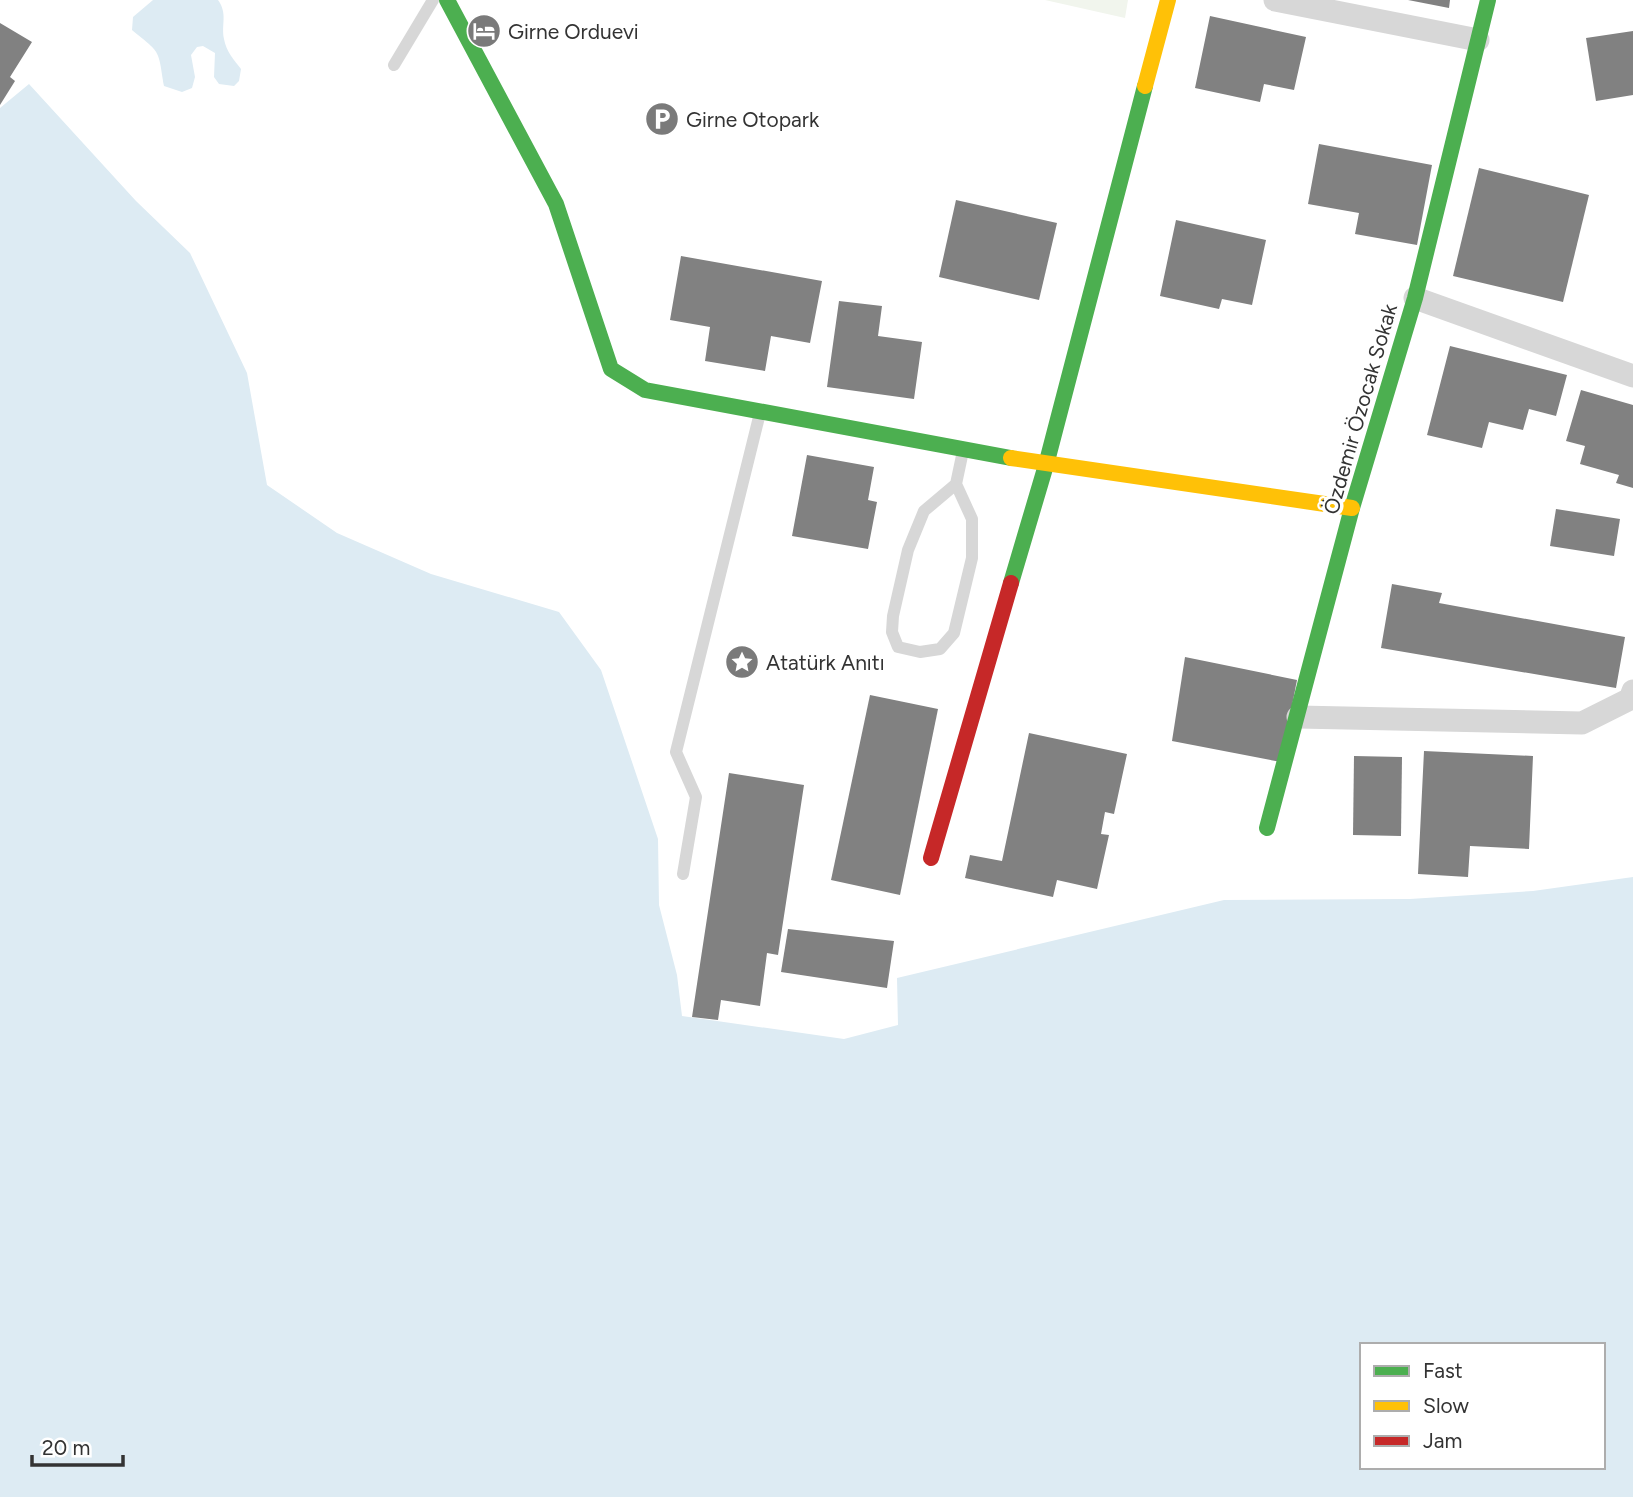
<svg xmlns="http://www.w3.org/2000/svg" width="1633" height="1497" viewBox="0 0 1633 1497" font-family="Figtree,sans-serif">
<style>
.green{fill:#f1f5ed}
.water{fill:#ddebf3;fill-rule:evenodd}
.building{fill:#818181}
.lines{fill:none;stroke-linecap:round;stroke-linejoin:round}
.lane{stroke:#d7d7d7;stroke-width:12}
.street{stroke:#d7d7d7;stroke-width:23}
.fast{stroke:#4caf50;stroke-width:16}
.slow{stroke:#ffc107;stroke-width:16}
.jam{stroke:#c62828;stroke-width:16}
.labels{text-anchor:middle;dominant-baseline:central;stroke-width:7;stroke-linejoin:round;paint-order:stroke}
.poi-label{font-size:21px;fill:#333;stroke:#fff;text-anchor:start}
.street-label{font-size:21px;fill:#333;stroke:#fff}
</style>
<rect width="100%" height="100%" fill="#fff"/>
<!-- green -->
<path class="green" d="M1045,0H1128L1125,18Z"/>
<!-- water -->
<g class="water">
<path d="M153,0H218C228,14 221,24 224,39C226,51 234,60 241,69L239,81L234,86L219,84L214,77L215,53L203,46L197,47L191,55L195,77L192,88L182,92L164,86C158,48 161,54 132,30L133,17Z"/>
<path d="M29,84L136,201L190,253L247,373L267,485L337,533L431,574L559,612L601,670L658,839L659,905L677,975L682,1016L844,1039L898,1025L897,978L1224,900L1410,899L1533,891L1633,877V1497H0V108ZM1362,1345H1603V1467H1362Z"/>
</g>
<!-- building -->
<g class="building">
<path d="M1408,0H1450L1449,8Z"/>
<path d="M1210,16L1306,37L1294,90L1264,84L1260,102L1195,88Z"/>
<path d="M0,23L32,42L10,77L15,81L0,105Z"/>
<path d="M1633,31V95L1596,101L1586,38Z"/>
<path d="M1319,144L1432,165L1417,245L1355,234L1359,213L1308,204Z"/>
<path d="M1479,168L1589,195L1563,302L1453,276Z"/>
<path d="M956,200L1057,223L1039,300L939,277Z"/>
<path d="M1176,220L1266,240L1252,305L1222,299L1219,309L1160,296Z"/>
<path d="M681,256L822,281L810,343L771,336L765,371L705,361L710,327L670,320Z"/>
<path d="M839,301L882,306L878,336L922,342L914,399L827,387Z"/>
<path d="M1450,346L1567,375L1556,416L1529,409L1523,430L1489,422L1482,448L1427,435Z"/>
<path d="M1581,390L1633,405V488L1616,483L1619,475L1580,464L1585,446L1566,441Z"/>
<path d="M807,455L874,467L868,500L877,502L868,549L792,536Z"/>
<path d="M1556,509L1620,519L1614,556L1550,546Z"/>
<path d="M1392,584L1442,593L1439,603L1625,637L1616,688L1381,648Z"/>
<path d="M1185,657L1297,680L1281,762L1172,741Z"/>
<path d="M870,695L938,709L900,895L831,880Z"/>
<path d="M1029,733L1127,754L1114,814L1105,812L1101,834L1109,835L1097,889L1057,880L1053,897L965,878L970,855L1002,861Z"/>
<path d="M1424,751L1533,756L1529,849L1470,846L1468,877L1418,874Z"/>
<path d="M1354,756L1402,757L1401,836L1353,835Z"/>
<path d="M729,773L804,785L778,955L767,953L760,1006L721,1000L718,1020L692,1017Z"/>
<path d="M788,929L894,941L887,988L781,972Z"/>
</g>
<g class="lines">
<!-- lane -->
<g class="lane">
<path d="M394,65L433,0"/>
<path d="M956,484L924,511L908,550L893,616L892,632L898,647L920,652L940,649L954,633L972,558V519L956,484L963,451"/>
<path d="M683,874L696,797L676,752L760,413"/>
</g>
<!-- street -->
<g class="street">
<path d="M1275,0L1478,40"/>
<path d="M1415,298L1633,376"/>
<path d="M1298,717L1582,723L1630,699L1633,691"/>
</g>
<!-- fast -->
<g class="fast">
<path d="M447,0L556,204L611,369L645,390L1011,458"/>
<path d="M1011,583L1046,465L1145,86"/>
<path d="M1267,828L1352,508L1415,298L1488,0"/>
</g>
<!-- slow -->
<g class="slow">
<path d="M1145,86L1168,0"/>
<path d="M1011,458L1352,508"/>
</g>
<!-- jam -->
<path class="jam" d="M931,858L1011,583"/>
</g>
<!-- icons -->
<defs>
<g id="hotel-disc" transform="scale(1.75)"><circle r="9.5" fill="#7a7a7a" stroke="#fff"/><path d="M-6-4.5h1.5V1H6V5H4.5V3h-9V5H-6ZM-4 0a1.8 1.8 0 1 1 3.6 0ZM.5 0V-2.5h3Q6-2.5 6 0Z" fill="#fff"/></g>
<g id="parking-disc" transform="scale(1.75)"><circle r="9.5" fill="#7a7a7a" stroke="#fff"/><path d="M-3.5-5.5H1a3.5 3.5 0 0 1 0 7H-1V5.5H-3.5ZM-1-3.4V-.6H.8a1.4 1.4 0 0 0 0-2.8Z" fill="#fff"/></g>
<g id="sight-disc" transform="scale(1.75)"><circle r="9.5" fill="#7a7a7a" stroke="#fff"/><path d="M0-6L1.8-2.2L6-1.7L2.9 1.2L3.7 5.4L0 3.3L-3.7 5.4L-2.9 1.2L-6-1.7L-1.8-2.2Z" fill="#fff"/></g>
</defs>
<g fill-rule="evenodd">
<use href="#hotel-disc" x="484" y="31"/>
<use href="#parking-disc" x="662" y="119"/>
<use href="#sight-disc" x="742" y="662"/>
</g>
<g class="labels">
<!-- poi labels -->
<g class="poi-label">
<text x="508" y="31">Girne Orduevi</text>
<text x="686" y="119">Girne Otopark</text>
<text x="766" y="662">Atatürk Anıtı</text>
</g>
<!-- street labels -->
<g class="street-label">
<text transform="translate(1360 409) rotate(-74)">Özdemir Özocak Sokak</text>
</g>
</g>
<!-- legend -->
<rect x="1360" y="1343" width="245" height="126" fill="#ffffff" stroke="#adadad" stroke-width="2"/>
<rect x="1374" y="1366" width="35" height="10" fill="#4caf50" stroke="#adadad" stroke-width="2"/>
<text x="1423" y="1378" font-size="21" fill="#333333">Fast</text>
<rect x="1374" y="1401" width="35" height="10" fill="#ffc107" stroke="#adadad" stroke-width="2"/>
<text x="1423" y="1413" font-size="21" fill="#333333">Slow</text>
<rect x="1374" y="1436" width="35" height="10" fill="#c62828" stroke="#adadad" stroke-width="2"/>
<text x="1423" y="1448" font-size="21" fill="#333333">Jam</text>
<!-- scale -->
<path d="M32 1455v10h91v-10" fill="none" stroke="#333333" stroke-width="3.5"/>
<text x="42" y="1455" font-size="21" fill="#333333" stroke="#ffffff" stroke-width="5" paint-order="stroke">20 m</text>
</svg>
